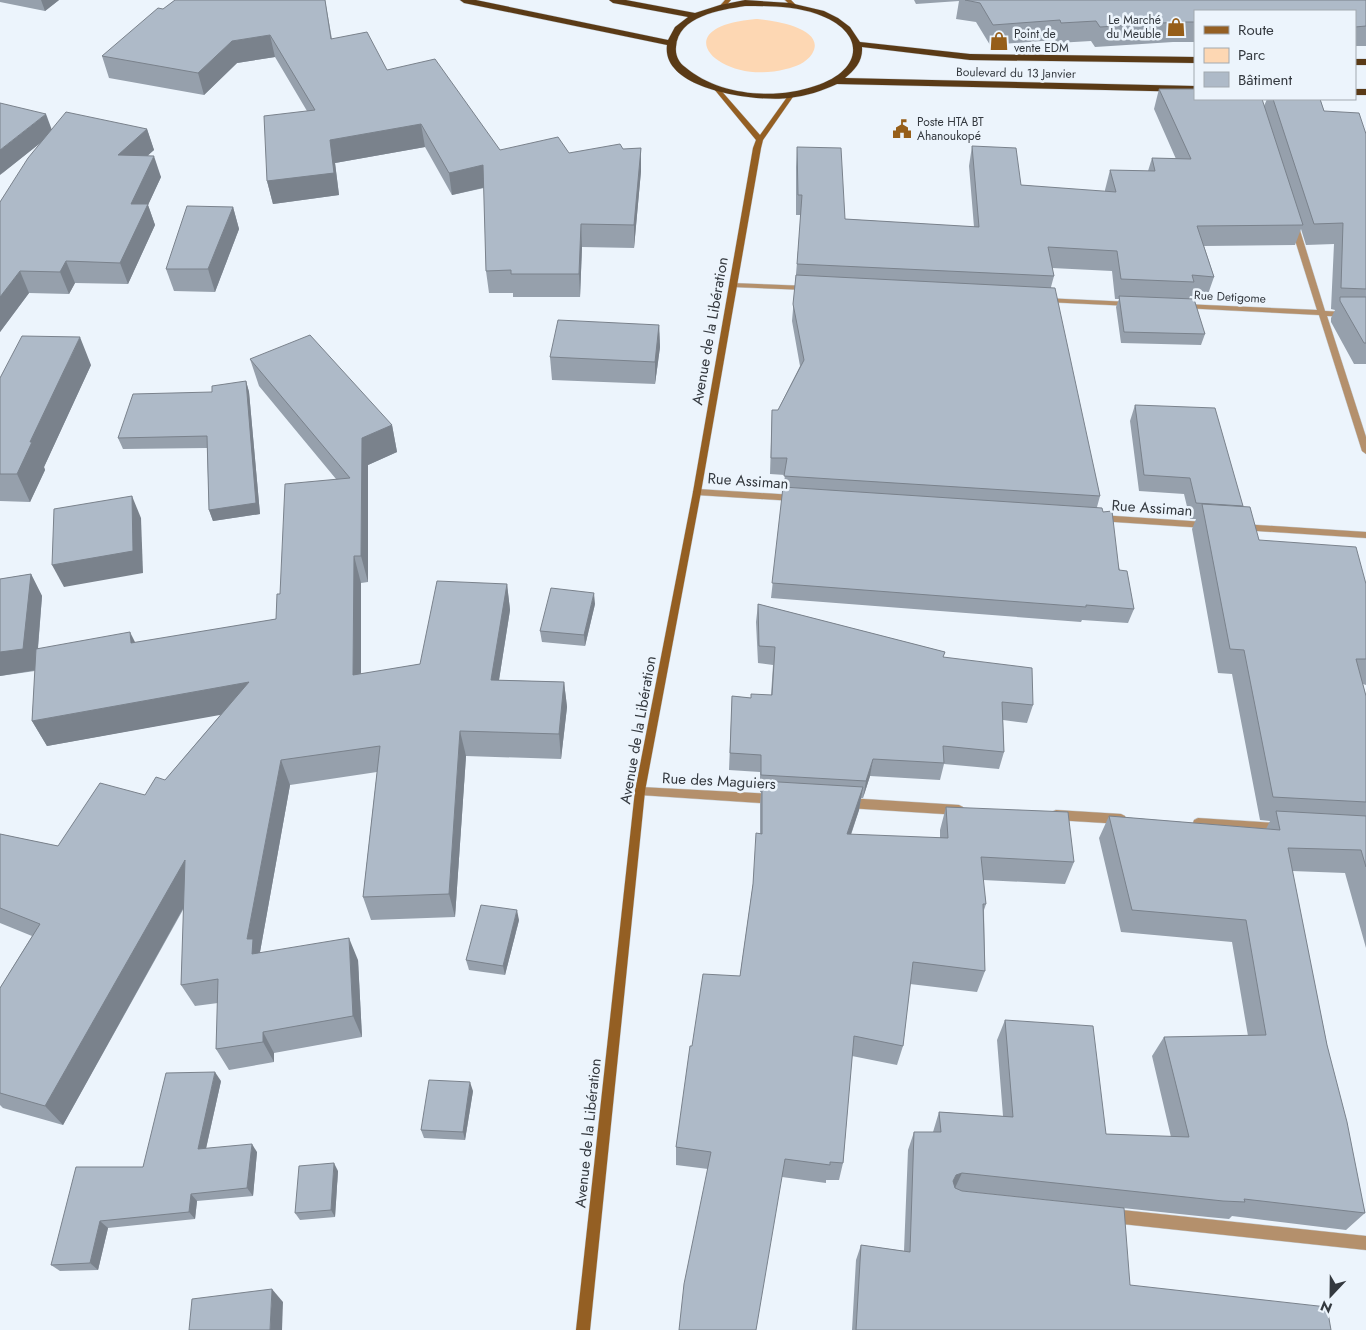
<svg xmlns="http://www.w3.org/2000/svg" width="1366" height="1330" viewBox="0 0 1366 1330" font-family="Jost,sans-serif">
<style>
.green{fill:#fdd7b3}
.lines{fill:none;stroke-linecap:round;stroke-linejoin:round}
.minor-casing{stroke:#c7cfd6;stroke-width:1}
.secondary-casing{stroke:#c7cfd6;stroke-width:1}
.trunk-casing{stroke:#c7cfd6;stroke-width:1}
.minor{fill:#b4906c;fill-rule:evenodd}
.secondary{fill:#945f23;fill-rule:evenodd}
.trunk{fill:#5a3a16;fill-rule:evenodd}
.wall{fill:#96a0ac}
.shaded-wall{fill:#7a828c}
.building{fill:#aebac8;stroke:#7a828c}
.labels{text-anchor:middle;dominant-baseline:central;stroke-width:5;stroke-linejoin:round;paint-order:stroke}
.far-poi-label{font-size:12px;fill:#34393f;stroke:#ecf4fc;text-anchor:start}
.far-street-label{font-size:12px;fill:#34393f;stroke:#ecf4fc}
.street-label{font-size:15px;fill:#34393f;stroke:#ecf4fc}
</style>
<rect width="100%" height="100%" fill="#ecf4fc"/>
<!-- green -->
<path class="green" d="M756,19C771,20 828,28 812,54C806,63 795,67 786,69C721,87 660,27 756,19Z"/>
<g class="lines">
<!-- minor casing -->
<g class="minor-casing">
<g id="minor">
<path d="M1291,222H1294L1298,224L1325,311L1366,313V317L1327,316L1366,437V454L1362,451L1319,315L1183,308L1179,306L1183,304L1317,310L1290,224Z"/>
<path d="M730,283L807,286L811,288L807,290L733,287H730Z"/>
<path d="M1043,298L1131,302L1135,304L1131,306L1046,302L1042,300Z"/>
<path d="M697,489L794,495L799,498L794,501L697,495L693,492Z"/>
<path d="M1100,515L1205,522L1210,525L1205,528L1100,521L1095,518Z"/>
<path d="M1242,524L1366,532V538L1242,530L1237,527Z"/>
<path d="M640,787L774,794L778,796L779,799L778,802L774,804L640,795L636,794L635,791L636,788Z"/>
<path d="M848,798L959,805L963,807L964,810L963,813L959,815L848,808L844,806L843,803L844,800Z"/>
<path d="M1056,810L1121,814L1125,816L1126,819L1125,822L1121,824L1056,820L1052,818L1051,815L1052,812Z"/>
<path d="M1198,818L1278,823L1282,825L1283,828L1282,831L1278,833L1198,828L1194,826L1193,823L1194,820Z"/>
<path d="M1113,1209L1366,1236V1250L1113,1223L1108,1221L1106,1216L1108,1211Z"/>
</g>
</g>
<!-- secondary casing -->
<g class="secondary-casing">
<g id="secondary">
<path d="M725,0H731L724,8H720L719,7Z"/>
<path d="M785,0H791L797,6L792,7Z"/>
<path d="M714,87H718L760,135L790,93L795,94L763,140L761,148L701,492L645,791L590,1330H576L635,791L693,492L753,148L756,140L714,89Z"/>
</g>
</g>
<!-- trunk casing -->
<g class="trunk-casing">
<g id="trunk">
<path d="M460,0H476L668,40L675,27L688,17L613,3L609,0H626L695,13L720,5L745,0L790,3L824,11L838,18L850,27L860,42L970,54L1195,57V63L970,60L862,47C863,61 855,70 845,78L1195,86V92L837,84C822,91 806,96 789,98C759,102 661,91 667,45L464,3ZM745,6C769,6 794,6 817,14C866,31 865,70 815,86C775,100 719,96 685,67C679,63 675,55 676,47C678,16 720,10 745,6Z"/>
<rect x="1355" y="59" width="11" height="6"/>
<rect x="1355" y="89" width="11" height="6"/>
</g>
</g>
<!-- minor -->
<use href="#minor" class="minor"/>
<!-- secondary -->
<use href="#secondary" class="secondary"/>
<!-- trunk -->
<use href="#trunk" class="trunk"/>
</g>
<!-- wall -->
<g class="wall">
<path d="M0,0H59L45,11L0,2Z"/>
<path d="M175,0H325L332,39L387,70L500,150L569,153L641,148V171L634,248L582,247L580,297H513V293H489L486,271L484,188L452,195L425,147L335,163L339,195L273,204L267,181L307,111L275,57L237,63L204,95L109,78L102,56Z"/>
<path d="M914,0H1366V46H1355V11H1195V42H1173L1095,47L1091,41L1057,43L1055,40L990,45L976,22L956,19L959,1L916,4Z"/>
<path d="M1159,89L1264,106L1267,99H1320L1324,111L1366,134V364H1354L1331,322V318L1335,310L1331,309L1334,244L1306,245L1301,229L1295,245L1204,246L1214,277L1207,297L1190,296L1189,299L1205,334L1201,345L1121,343L1116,307L1119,299H1115L1112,271L1052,268L1054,276L1051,287L1100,496L1097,507L1134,609L1128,623L1082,620L1081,622L771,598L785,475L770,474L772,410H778L800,366L792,321L801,215H796V167L797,147L845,219L974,227L969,166L972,146L1021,185L1105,192V190L1110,170L1148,171L1152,158L1176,159L1154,109Z"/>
<path d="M51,129H147L154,150L148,155L161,177L148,205L155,225L128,284L75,283L69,294L29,293L0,332V202L40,143L0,175Z"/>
<path d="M233,207L239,229L215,292L174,291L166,269Z"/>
<path d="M659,325L660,347L655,384L552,380L550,357Z"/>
<path d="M250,359L392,425L397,452L368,465V582L361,583V674L420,664L507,584L510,610L499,680L564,682L567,707L561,759L466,756L455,917L371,920L363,897L377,772L290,785L260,952L261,953L358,960L362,1037L274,1053V1062L229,1070L216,1049L218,1003L195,1006L181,985L184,908L63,1125L3,1108L0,1105V988L32,936L0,923V834L58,846L145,795L165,780L221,714L47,746L32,721L35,671L0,676V579L31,574L42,596L38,649L135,643L276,619L280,594L336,479L259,386Z"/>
<path d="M91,365L44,467L45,470L30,502L0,501V378Z"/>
<path d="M246,381L249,392L260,514L213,521L209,510L207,448L123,449L118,438L212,392Z"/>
<path d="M1135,405L1243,506L1259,540L1366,584V685L1363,684L1366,696V948L1345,873L1292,871L1327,1045L1365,1213L1346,1230L1232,1216L1229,1219L1208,1217L961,1191L1130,1285L1331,1330H852L856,1260L861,1245L904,1251L908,1150L914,1132H933L939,1112L1003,1116L997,1040L1005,1020L1106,1134L1171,1137L1152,1056L1164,1037L1248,1036L1232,942L1121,932L1099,838L1109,816L1266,829L1270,821L1260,820L1232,674L1218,673L1192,529L1196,519H1190L1184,494L1139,491L1130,421Z"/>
<path d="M595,604L585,646L542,642L540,631Z"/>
<path d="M758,604L945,652L943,657L1033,705L1027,723L1003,720L1004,752L999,769L944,764L940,780L870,776L863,798H861L859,810L851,835L940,838V830L946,807L1074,862L1065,884L983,880L986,904L984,910L985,971L977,992L910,984L903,1046L897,1065L852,1056L843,1163L839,1180H826V1183L782,1177L708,1169L676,1165V1147L692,1046L740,976L760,834V804L761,792H760V772L729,770L732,696L751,698L771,695L773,665L758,663L756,622Z"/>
<path d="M519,920L505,975L469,970L466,960Z"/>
<path d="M221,1081L206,1149L257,1152L253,1196L197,1201L195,1219L108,1228L98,1270L60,1271L51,1265L143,1167Z"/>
<path d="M473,1091L465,1140L424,1138L421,1130Z"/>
<path d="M338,1171L335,1217L300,1220L295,1213Z"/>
</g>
<!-- shaded-wall -->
<g class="shaded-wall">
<path d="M41,0H59L45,11Z"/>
<path d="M270,35L275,57L237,63L204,95L198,73L232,41Z"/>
<path d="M46,114L53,133L0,175V150Z"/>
<path d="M421,124L425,147L335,163L339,195L273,204L267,181L330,140Z"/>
<path d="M147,129L154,150L125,176L118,155Z"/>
<path d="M641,148V171L634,248V225Z"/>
<path d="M154,156L161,177L148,205L155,225L128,284L120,263L131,204Z"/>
<path d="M483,165L486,187L452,195L449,173Z"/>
<path d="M233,207L239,229L215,292L208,269Z"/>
<path d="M581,224L582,247L580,297L579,274Z"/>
<path d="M66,261L75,283L69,294L60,272Z"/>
<path d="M20,271L29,293L0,332V297Z"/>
<path d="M659,325L660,347L655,384V362Z"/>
<path d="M80,337L91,365L44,467L45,470L30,502L17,474L30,442Z"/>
<path d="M246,381L249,392L260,514L213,521L209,510Z"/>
<path d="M392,425L397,452L368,465V582L361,556L362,438Z"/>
<path d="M132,496L141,518L143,573L64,587L52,565Z"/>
<path d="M354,556L361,583V700L353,675Z"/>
<path d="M31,574L42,596L36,670L0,676V652Z"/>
<path d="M507,584L510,610L495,705L491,680Z"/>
<path d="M594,593L595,604L585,646L584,635Z"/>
<path d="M130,632L143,658L131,643Z"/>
<path d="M249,682L259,708L47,746L32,721Z"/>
<path d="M564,682L567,707L561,759L559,734Z"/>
<path d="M460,731L466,756L455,917L449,894Z"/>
<path d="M873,759L870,776L863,798L866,781Z"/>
<path d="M281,760L290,785L260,952L265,961L252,954L247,939Z"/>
<path d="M863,787L859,810L843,857L847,834Z"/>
<path d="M185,860L197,883L63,1125L45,1106Z"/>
<path d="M517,910L519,920L505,975L503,966Z"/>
<path d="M349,938L358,960L362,1037L353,1016Z"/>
<path d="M263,1032L274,1053V1062L263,1042Z"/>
<path d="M215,1072L221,1081L204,1157L198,1149Z"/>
<path d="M470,1082L473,1091L465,1140L463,1132Z"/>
<path d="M252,1144L257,1152L253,1196L247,1188Z"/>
<path d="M334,1163L338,1171L335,1217L331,1210Z"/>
<path d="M962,1173L954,1190L945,1198L956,1175Z"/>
<path d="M191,1194L197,1201L195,1219L189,1212Z"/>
<path d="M100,1221L108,1228L98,1270L90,1263Z"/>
<path d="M272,1289L283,1302L282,1330H270Z"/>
</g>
<!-- building -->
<g class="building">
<path d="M175,0H325L331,39L367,32L387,70L435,59L500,150L558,137L569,153L620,144L623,149L641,148L634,225L581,224L579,274H511V270L486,271L483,165L449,173L421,124L330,140L334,173L267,181L264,116L315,110L270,35L232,41L198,73L102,56L158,8L163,9Z"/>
<path d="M965,0H1366V26L1355,27V11H1195V22H1178L1100,27L1096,21L1061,23L1060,20L993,25L980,3Z"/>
<path d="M1159,89H1195V99H1262L1303,225L1197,226L1214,277L1192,275L1194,282L1121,279L1117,251L1048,247L1054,276L797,264L802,195H798L797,147L841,148L845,219L979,227L972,146L1016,148L1021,185L1116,192L1110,170L1155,171L1152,158L1191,159Z"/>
<path d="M1273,99H1320L1324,111L1359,113L1366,134V289L1341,288L1343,223L1314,224Z"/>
<path d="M0,103L46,114L0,150Z"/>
<path d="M66,112L147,129L118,155L154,156L131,204H148L120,263L66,261L60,272L20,271L0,297V202L28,158Z"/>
<path d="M187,206L233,207L208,269H166Z"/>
<path d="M796,275L1055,288L1100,496L784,476L787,458H771L772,410H778L804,360L793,304Z"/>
<path d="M1119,296L1194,299L1205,334L1124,332Z"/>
<path d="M1340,297H1366V343H1364L1340,301Z"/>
<path d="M558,320L659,325L655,362L550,357Z"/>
<path d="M310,335L392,425L362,438L361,556H354L353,675L420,664L437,581L507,584L491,680L564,682L559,734L460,731L449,894L363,897L380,746L281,760L247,939H253L252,954L349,938L353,1016L263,1032V1042L216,1049L218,979L181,985L185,860L45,1106L0,1093V988L40,924L0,908V834L58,846L100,783L145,795L156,777L165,780L249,682L32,721L36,649L130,632L131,643L276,619L277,594H280L285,484L350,478L250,359Z"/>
<path d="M22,336L80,337L30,442H32L17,474H0V378Z"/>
<path d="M246,381L256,503L209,510L207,436L118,438L133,394L212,392V386Z"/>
<path d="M1135,405L1215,408L1243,506L1196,503L1190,478L1144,475Z"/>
<path d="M783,487L1102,508L1103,512L1112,511L1119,570L1127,571L1134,609L1086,605V607L772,583Z"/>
<path d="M132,496L133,551L52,565L54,509Z"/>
<path d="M1202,504L1250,507L1259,540L1356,547L1366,584V659H1356L1366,696V802L1273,797L1244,650L1230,649Z"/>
<path d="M31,574L23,649L0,652V579Z"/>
<path d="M551,588L594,593L584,635L540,631Z"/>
<path d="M758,604L945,652L943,657L1032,668L1033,705L1002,702L1004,752L943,746L944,763L873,759L866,781L761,775V755L730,753L732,696L751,698V694L772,695L775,647L759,646Z"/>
<path d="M762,781L863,787L847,834L948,838L946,807L1068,812L1074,862L981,857L986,904H983L985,971L913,962L903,1046L854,1036L843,1163L830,1162V1165L785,1159L756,1330H679L684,1284L711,1152L676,1147L690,1046H692L703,974L740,976L753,884L756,833L762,834Z"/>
<path d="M1276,811L1366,816V867L1361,850L1288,848L1327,1045L1347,1122L1365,1213L1244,1199L1245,1202L1223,1201L962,1173L956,1175L953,1181L955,1188L962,1191L1124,1208L1130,1285L1327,1307L1331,1330H856L861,1245L910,1252L914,1132H941L939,1112L1013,1117L1005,1020L1093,1026L1106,1134L1189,1137L1164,1037L1266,1035L1246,920L1132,910L1109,816L1280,830Z"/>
<path d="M481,905L517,910L503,966L466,960Z"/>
<path d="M215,1072L198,1149L252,1144L247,1188L191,1194L189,1212L100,1221L90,1263L51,1265L76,1167H143L166,1073Z"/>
<path d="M429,1080L470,1082L463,1132L421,1130Z"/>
<path d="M334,1163L331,1210L295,1213L299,1166Z"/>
<path d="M272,1289L270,1330H189L192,1299Z"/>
</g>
<!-- icons -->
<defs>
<g id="shop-bare" transform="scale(1.5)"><path d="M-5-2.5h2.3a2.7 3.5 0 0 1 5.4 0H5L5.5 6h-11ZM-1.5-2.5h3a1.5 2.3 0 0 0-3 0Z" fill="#965e19" stroke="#ecf4fc" stroke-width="2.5" paint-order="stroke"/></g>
<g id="civic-bare" transform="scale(1.5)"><path d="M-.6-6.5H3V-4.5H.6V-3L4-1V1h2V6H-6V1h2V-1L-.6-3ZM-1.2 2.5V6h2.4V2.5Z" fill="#965e19" stroke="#ecf4fc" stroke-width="2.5" paint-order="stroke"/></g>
</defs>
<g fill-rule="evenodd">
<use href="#shop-bare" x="1176" y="27"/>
<use href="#shop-bare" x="999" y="41"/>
<use href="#civic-bare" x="902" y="129"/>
</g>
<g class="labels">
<!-- far-poi labels -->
<g class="far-poi-label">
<text x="1161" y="20" text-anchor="end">Le Marché<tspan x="1161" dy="14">du Meuble</tspan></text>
<text x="1014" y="34">Point de<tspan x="1014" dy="14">vente EDM</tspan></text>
<text x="917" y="122">Poste HTA BT<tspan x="917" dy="14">Ahanoukopé</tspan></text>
</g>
<!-- far-street labels -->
<g class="far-street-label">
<text transform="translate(1016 73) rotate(1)">Boulevard du 13 Janvier</text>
<text transform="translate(1230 297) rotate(3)">Rue Detigome</text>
</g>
<!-- street labels -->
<g class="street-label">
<text transform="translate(710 331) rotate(-80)">Avenue de la Libération</text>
<text transform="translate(748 481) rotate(4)">Rue Assiman</text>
<text transform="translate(1152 508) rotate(4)">Rue Assiman</text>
<text transform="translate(638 730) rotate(-80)">Avenue de la Libération</text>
<text transform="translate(719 781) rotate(3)">Rue des Maguiers</text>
<text transform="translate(588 1133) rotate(-84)">Avenue de la Libération</text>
</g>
</g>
<!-- legend -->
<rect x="1194" y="10" width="162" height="90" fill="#ecf4fc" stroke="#a2a9b0"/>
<rect x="1204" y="26" width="25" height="8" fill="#945f23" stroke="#a2a9b0"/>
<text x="1238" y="35" font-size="15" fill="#34393f">Route</text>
<rect x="1204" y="48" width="25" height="15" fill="#fdd7b3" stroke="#a2a9b0"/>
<text x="1238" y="60" font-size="15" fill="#34393f">Parc</text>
<rect x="1204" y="72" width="25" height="15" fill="#aebac8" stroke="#a2a9b0"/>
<text x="1238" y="85" font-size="15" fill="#34393f">Bâtiment</text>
<!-- north arrow -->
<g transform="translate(1331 1295) rotate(202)" stroke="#ecf4fc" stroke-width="4" paint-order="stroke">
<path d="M0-4L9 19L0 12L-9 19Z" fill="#34393f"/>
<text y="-8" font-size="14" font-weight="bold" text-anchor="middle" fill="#34393f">N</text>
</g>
</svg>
